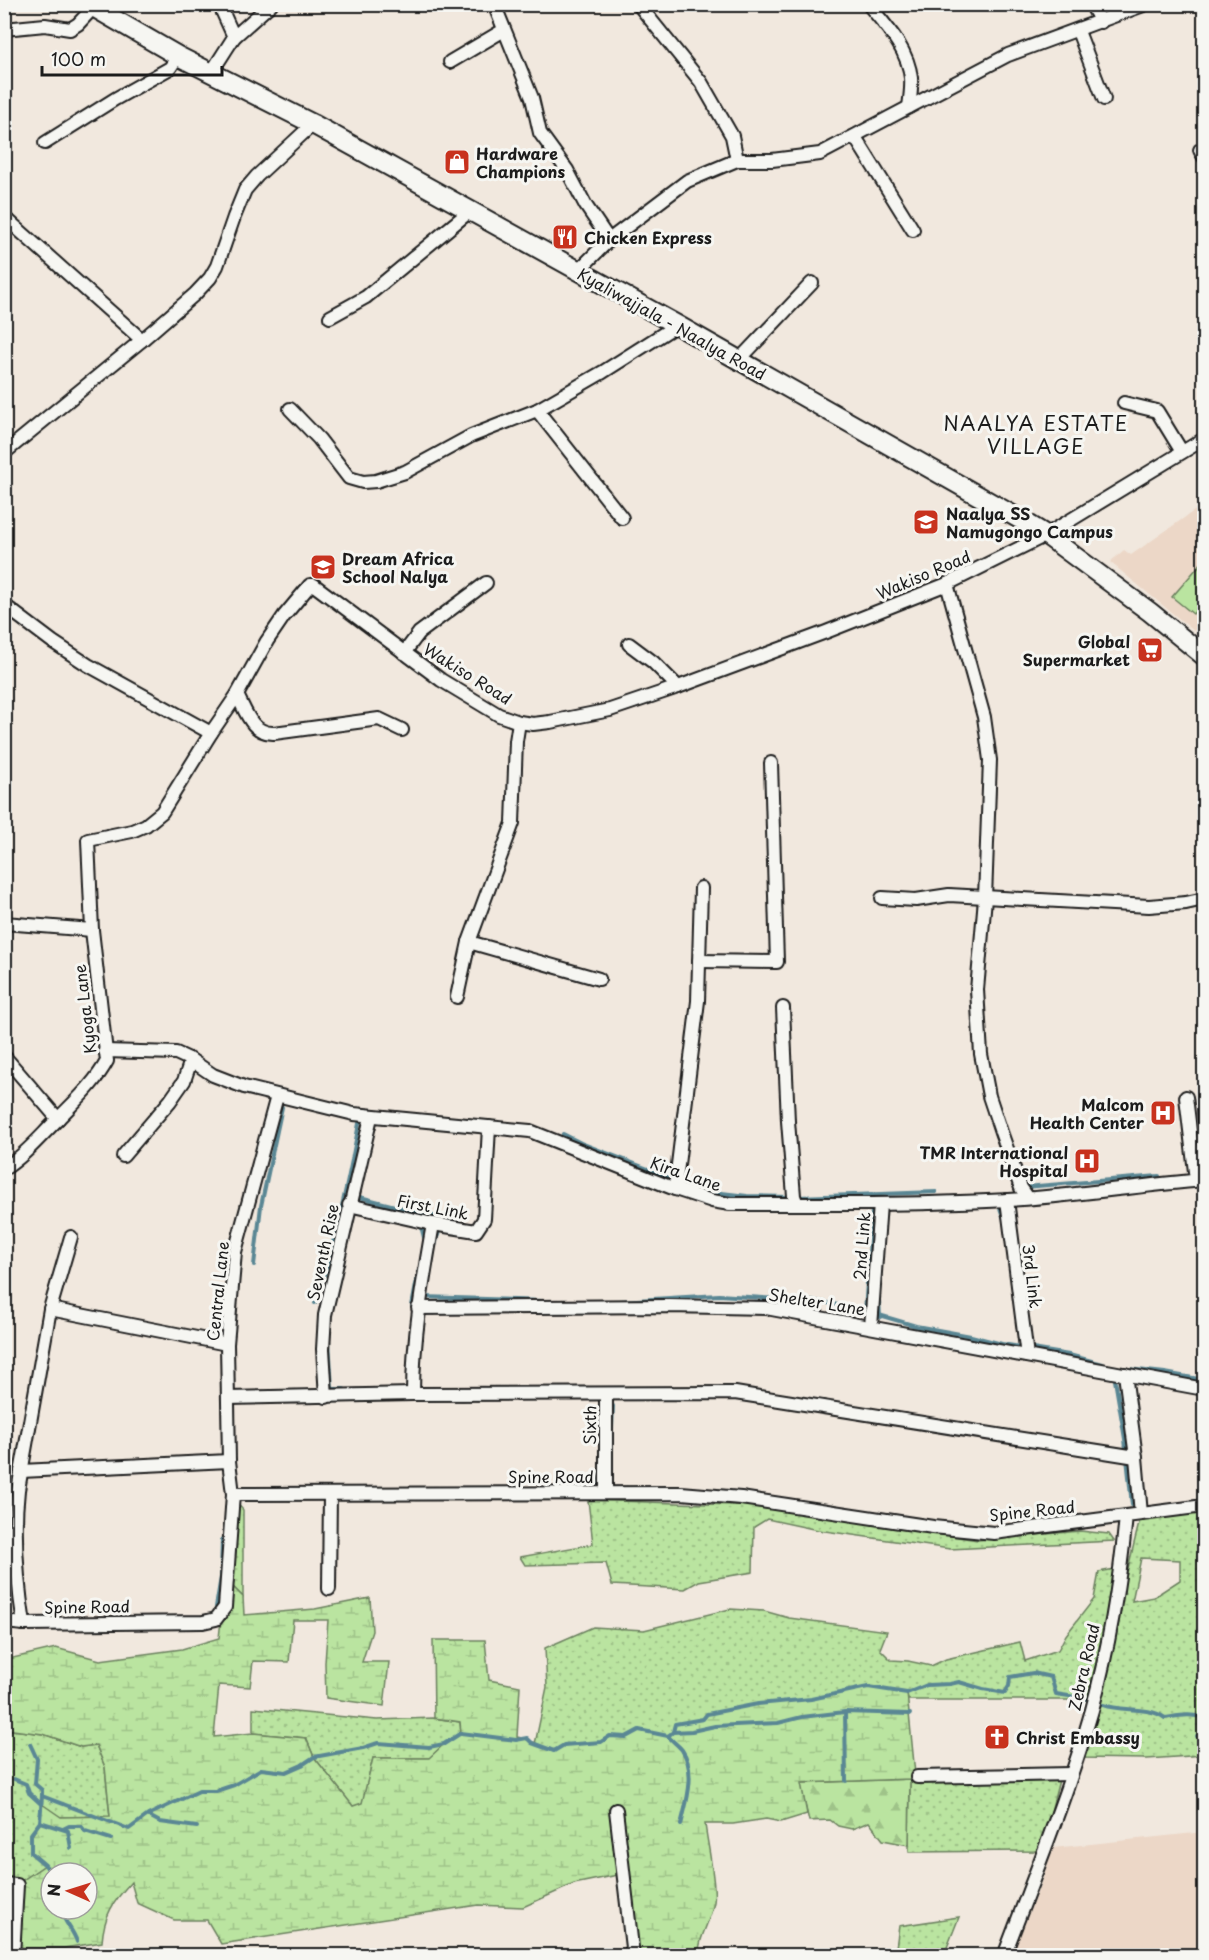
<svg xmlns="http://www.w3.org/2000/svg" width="1209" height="1960" viewBox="0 0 1209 1960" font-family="'Playpen Sans',sans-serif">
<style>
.built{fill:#ecd7c7}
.grass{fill:url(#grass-dots);stroke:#6b805e;stroke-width:1.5;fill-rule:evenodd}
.forest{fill:url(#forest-firs);stroke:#6b805e;stroke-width:1.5}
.wetland{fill:url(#wetland-marsh);stroke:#6b805e;stroke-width:1.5;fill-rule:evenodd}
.garden{fill:#bae4a0;stroke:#6b805e;stroke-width:1.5}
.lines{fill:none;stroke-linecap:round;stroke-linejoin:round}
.stream{stroke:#5a8794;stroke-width:4}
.minor-casing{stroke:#1c1c1c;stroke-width:16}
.secondary-casing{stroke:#1c1c1c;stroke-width:22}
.minor{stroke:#f6f6f2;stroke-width:12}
.secondary{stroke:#f6f6f2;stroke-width:18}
.labels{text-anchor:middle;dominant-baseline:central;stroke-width:6;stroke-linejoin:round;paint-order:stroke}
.poi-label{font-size:16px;font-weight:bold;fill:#1c1c1c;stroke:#f6f6f2;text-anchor:start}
.street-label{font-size:16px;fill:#1c1c1c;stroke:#f6f6f2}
.quarter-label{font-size:20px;letter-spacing:1.5px;fill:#1c1c1c;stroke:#f6f6f2}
</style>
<defs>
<pattern id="grass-dots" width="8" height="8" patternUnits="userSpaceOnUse" patternTransform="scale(1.5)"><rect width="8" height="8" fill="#bae4a0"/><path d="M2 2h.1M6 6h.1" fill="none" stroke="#9fc389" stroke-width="1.8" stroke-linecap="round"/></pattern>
<pattern id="forest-firs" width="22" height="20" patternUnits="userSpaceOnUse" patternTransform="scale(1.5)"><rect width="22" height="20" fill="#bae4a0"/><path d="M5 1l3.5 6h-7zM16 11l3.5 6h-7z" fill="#9fc389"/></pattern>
<pattern id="wetland-marsh" width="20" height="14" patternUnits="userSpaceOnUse" patternTransform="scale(1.5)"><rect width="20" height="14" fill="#bae4a0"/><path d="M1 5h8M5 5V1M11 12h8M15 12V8" fill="none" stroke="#9fc389"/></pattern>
</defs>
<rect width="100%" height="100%" fill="#f1e8de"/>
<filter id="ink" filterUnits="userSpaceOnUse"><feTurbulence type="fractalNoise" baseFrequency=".0167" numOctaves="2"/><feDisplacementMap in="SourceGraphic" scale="12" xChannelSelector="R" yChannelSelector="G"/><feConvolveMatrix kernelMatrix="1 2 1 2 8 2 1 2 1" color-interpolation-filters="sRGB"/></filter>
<g filter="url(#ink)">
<!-- built -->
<g class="built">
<path d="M1204,504V624L1194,631L1110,562L1124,550L1131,555Z"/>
<path d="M1204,1832V1955H1012L1043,1878L1053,1848Z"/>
</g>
<!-- grass -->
<g class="grass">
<path d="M228,1493L243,1510V1597L229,1583Z"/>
<path d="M588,1500L764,1506L856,1522L978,1540L1080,1531L1109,1534L1114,1541L950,1549L818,1530L767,1519L754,1527L753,1572L699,1581L685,1589L612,1585L606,1563L525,1565L520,1557L593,1544Z"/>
<path d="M1204,1511V1548L1198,1549L1204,1589V1755L1147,1759L1081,1758L1108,1672L1120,1601L1140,1519ZM1141,1558L1180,1560V1580L1154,1597L1132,1601Z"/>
<path d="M1115,1569L1102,1640L1087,1700H908L907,1693C839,1697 774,1701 707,1714L703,1719L676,1724L673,1732L668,1736L639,1730L626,1737L610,1736L601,1742L564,1745L554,1751L535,1744L547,1687L545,1648L593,1627L644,1630L730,1609L764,1611L789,1618L887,1631L880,1649L891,1660L908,1661L931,1666L946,1659L1020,1642L1025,1661L1058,1650L1066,1635L1094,1599L1099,1572Z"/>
<path d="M253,1708L377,1720L434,1718L460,1722L461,1733L444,1744L430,1758H373L363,1803L353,1807L314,1757L306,1738L253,1733Z"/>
<path d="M5,1729L43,1734L81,1747L96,1745L105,1767L110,1817H61L40,1822L31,1837L45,1865L20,1882L5,1879Z"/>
<path d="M1060,1776L1041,1851L909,1852L910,1779Z"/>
<path d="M959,1917L944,1955H895L899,1926Z"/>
</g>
<!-- forest -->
<path class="forest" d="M910,1779L909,1845L883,1840L869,1822L852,1829L838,1826L830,1820L809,1821L800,1783Z"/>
<!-- wetland -->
<path class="wetland" d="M229,1583L243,1597L244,1615L315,1609L370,1598L372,1631L362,1662H389L384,1706L326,1698L325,1663L328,1620H293L289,1662L253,1661L250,1687L219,1685L214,1737L253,1733L306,1738L314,1757L353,1806L362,1803L373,1758H429L444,1744L461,1733L460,1722L434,1718L433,1640H485L489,1680L520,1686L517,1737C530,1739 541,1746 554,1751L564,1745L601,1742L610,1736L626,1737L639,1730L668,1736L673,1732L675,1724L703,1719L707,1714L758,1704L811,1699L868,1687L907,1693L915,1774L910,1779L801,1783L807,1814L781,1822L766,1819L733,1824H705C707,1841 717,1888 714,1902C711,1920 698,1938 699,1955H629L618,1875L574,1884L523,1907L478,1905L221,1944L207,1920H174L137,1903L131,1882C113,1902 104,1915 102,1942L64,1948H15L13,1897L5,1890V1879L20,1882L45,1865L31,1853V1837L40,1822L42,1804L61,1817L110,1816L105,1767L96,1745L81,1747L43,1734L5,1729L4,1660L56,1648L100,1660L182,1649L219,1638L223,1603ZM51,1873H87V1909H51Z"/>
<!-- garden -->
<path class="garden" d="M1204,560V600L1193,614L1172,597Z"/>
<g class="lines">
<!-- stream -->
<g class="stream">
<path d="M563,1134L581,1143L705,1191L747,1196L791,1197"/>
<path d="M1025,1187L1159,1176"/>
<path d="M356,1196L453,1221"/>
<path d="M798,1197L936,1192"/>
<path d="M999,1205L1005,1222"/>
<path d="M422,1230L425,1241"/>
<path d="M435,1246L439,1231"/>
<path d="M254,1265L261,1206L282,1107"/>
<path d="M424,1297L544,1301"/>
<path d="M879,1300L880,1317"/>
<path d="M620,1301L719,1295L823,1302L862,1310L916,1326L971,1336L1002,1344L1069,1355L1103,1364"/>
<path d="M315,1303C335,1242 349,1180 360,1118"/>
<path d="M412,1306L419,1269"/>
<path d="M865,1312L872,1211"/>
<path d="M329,1340L332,1389H344"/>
<path d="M1128,1369L1165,1373L1204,1380"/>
<path d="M1115,1380L1125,1439L1132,1505"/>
<path d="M612,1429L613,1406"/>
<path d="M599,1484L600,1472"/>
<path d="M216,1607L221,1577L222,1539"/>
<path d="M1103,1705C1123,1712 1148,1706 1165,1718C1179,1716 1191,1713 1204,1718"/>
<path d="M845,1712L846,1781"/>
<path d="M1204,1718V1730"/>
<path d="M673,1732L692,1731L715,1726L778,1723L802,1717L845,1712L910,1714"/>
<path d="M668,1736C672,1741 678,1745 682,1750C697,1772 686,1803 681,1825"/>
<path d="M1197,1736H1204"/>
<path d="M30,1744L37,1759L35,1784L42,1790V1796L129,1829L148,1815L199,1791H216L234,1785L261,1769L286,1772L302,1765L314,1757L363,1748L378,1743L429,1747L444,1744L461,1733L516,1740L527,1738L532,1743L554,1751L564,1745L601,1742L610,1736L626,1737L639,1730L668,1736L673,1732L675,1724L703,1719L707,1714L758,1704L811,1699L868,1687L907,1693L927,1685L950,1684L959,1682L983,1689L1005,1693L1009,1686L1010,1677L1033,1673L1051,1677L1056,1694L1088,1699"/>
<path d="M14,1779L26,1784L29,1793L41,1804"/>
<path d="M42,1796L40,1822L68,1831L71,1848"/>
<path d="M149,1816L160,1822L197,1827"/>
<path d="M40,1822L31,1834V1853L45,1865L51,1874"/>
<path d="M63,1829L69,1826H81L85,1831L111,1839"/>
<path d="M61,1909C63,1922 73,1929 77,1942"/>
</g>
<!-- minor casing -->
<g class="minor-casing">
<g id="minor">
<path d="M494,4L532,98L540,133L567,170L586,206L609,240"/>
<path d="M638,4L701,82L732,136L737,160"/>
<path d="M868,4C886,26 908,49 911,78C912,88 910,98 909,107"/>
<path d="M1091,4L1101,22"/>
<path d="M4,29L45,25L70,29L78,24L93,8"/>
<path d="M1078,31L1104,99"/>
<path d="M234,37L271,4"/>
<path d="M450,62L504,30"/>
<path d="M211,73L234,37L219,4"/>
<path d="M855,137L913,230"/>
<path d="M45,143L115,99L170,68L178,56"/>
<path d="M1200,150L1204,157"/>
<path d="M10,222L142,340"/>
<path d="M578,271L609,240L687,181L737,160H772L820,154L1008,55L1146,4"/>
<path d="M330,317L366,297L470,211"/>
<path d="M739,360L812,283"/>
<path d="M1124,403L1157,411L1182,452"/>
<path d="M290,409L319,439L349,478L363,482L376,481L405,472L471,436L537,410L603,372L677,325"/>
<path d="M537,410L622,518"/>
<path d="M4,453L142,340L195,294L210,278L217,266L234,217L245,190L257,176L313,124"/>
<path d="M947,584L984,717L990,760L985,898L977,990L981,1054L989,1096L1001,1132L1021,1188L1028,1198"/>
<path d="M4,605L53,642L88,665L211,733"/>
<path d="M629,644L653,662L678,687"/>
<path d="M404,653L419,633L486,583"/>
<path d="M237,695C246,712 252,734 274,733L379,719L402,730"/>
<path d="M882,898L916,900L949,895L1149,906L1186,903L1204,899"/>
<path d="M4,923L92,930"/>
<path d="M469,942L599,979"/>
<path d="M699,961L777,962L771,763"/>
<path d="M457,997L469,942L513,823L516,741L519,722"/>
<path d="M783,1008L788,1121L794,1196L797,1204"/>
<path d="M105,1051L176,1053L191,1060L213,1075L244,1087L354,1114L530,1131L675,1189L712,1201L730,1204C823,1204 916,1205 1009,1200C1075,1196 1139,1185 1204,1180"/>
<path d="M4,1056L58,1119"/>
<path d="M1186,1097L1196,1180"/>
<path d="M123,1156L170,1101L184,1081L191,1060"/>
<path d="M4,1169C24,1156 39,1138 56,1121C74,1102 94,1085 107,1061L92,930L88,840L132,831L146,825L162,812L211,733L237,695L267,641L284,616L310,585H314L441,680L499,715L519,722L533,724L550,722L610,710L678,687L826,632L947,584L1046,535L1204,439"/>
<path d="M675,1189L698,1001L701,888"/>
<path d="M1007,1200L1027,1356"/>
<path d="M349,1205L433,1224L476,1231L484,1219L489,1127"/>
<path d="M418,1308L670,1306L766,1308L1204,1389"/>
<path d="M50,1309L227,1344"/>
<path d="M871,1327L880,1204"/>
<path d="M1125,1374L1136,1457L1141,1514"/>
<path d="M413,1394C413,1336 423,1281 433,1224"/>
<path d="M326,1397L323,1349L325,1315L371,1117"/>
<path d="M228,1398L413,1394L735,1393L1136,1457"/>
<path d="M21,1471L229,1461"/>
<path d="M606,1492V1394"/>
<path d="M233,1494L681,1493L741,1498L933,1527L994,1533L1204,1506"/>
<path d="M329,1589L330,1494"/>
<path d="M4,1622L24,1624L203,1622L216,1619L225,1607L233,1494L229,1461L227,1344L235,1252L277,1096"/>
<path d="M24,1624C17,1580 13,1534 18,1490L50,1309L71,1237"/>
<path d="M917,1777L1070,1774"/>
<path d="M616,1810L633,1956"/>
<path d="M4,1884L17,1885L13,1956"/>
<path d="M1004,1956C1035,1874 1068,1793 1092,1710C1109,1647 1120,1581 1126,1516"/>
</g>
</g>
<!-- secondary casing -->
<g class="secondary-casing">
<path id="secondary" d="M88,4L178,56L313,124L677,325L1023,521L1046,535L1150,612L1204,656"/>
</g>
<!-- minor -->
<use href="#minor" class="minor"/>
<!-- secondary -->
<use href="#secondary" class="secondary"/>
</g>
</g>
<!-- icons -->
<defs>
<g id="shop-square" transform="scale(1.35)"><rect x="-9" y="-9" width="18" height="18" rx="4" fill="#c8321e" stroke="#f6f6f2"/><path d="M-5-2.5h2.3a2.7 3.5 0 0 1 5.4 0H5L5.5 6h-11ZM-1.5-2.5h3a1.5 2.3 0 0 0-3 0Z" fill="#fff"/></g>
<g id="restaurant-square" transform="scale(1.35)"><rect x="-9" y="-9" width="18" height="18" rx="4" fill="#c8321e" stroke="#f6f6f2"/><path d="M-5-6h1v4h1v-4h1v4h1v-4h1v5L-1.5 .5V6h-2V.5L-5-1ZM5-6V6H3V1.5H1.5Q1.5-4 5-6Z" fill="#fff"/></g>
<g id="school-square" transform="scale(1.35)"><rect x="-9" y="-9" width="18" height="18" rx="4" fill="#c8321e" stroke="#f6f6f2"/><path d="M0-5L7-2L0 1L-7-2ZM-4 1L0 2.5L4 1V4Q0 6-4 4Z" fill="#fff"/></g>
<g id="supermarket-square" transform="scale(1.35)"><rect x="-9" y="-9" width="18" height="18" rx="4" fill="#c8321e" stroke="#f6f6f2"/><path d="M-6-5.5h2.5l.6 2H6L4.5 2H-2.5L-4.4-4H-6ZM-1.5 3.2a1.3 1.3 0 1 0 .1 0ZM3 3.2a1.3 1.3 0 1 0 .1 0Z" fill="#fff"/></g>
<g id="hospital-square" transform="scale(1.35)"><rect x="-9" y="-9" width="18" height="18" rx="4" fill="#c8321e" stroke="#f6f6f2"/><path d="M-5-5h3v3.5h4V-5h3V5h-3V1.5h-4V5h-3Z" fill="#fff"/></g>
<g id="church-square" transform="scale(1.35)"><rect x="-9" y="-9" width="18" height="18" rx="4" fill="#c8321e" stroke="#f6f6f2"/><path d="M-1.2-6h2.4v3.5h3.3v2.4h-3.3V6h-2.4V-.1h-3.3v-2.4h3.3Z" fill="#fff"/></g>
</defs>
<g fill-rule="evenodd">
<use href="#shop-square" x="457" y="162"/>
<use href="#restaurant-square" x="565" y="237"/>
<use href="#school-square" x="926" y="522"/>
<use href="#school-square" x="323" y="567"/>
<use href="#supermarket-square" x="1150" y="650"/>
<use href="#hospital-square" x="1163" y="1113"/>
<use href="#hospital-square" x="1087" y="1161"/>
<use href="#church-square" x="997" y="1737"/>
</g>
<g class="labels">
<!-- poi labels -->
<g class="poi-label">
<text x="476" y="153">Hardware<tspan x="476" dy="18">Champions</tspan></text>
<text x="584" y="237">Chicken Express</text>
<text x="946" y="513">Naalya SS<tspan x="946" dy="18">Namugongo Campus</tspan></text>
<text x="342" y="558">Dream Africa<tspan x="342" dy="18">School Nalya</tspan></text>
<text x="1130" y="641" text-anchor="end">Global<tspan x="1130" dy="18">Supermarket</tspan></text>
<text x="1144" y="1104" text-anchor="end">Malcom<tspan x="1144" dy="18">Health Center</tspan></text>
<text x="1068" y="1152" text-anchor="end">TMR International<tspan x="1068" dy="18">Hospital</tspan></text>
<text x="1016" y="1737">Christ Embassy</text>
</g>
<!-- street labels -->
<g class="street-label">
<text transform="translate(672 323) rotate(29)">Kyaliwajjala - Naalya Road</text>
<text transform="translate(923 574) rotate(-23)">Wakiso Road</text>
<text transform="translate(468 673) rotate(32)">Wakiso Road</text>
<text transform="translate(84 1009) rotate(-97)">Kyoga Lane</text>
<text transform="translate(686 1173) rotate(19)">Kira Lane</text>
<text transform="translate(433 1206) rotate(11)">First Link</text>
<text transform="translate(861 1246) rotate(-86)">2nd Link</text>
<text transform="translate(322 1252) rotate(-78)">Seventh Rise</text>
<text transform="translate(1033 1276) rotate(83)">3rd Link</text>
<text transform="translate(217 1291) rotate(-84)">Central Lane</text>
<text transform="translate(817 1301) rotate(9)">Shelter Lane</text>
<text transform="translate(589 1425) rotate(-89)">Sixth</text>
<text x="551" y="1476">Spine Road</text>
<text transform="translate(1032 1510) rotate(-6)">Spine Road</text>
<text transform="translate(87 1606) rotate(-1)">Spine Road</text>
<text transform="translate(1083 1667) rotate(-77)">Zebra Road</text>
</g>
<!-- quarter labels -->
<g class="quarter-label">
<text x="1036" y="423">NAALYA ESTATE<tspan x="1036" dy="23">VILLAGE</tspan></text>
</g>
</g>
<!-- margin -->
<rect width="1209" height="1960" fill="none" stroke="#f6f6f2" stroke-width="24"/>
<rect x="12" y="12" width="1185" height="1936" fill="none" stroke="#1c1c1c" stroke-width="2" filter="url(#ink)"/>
<!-- north arrow -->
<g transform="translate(69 1891) rotate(273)"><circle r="28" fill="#f6f6f2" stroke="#9f9f9c" stroke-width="1.5"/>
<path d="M0-4.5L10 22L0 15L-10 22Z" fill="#c8321e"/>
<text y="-9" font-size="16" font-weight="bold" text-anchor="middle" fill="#1c1c1c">N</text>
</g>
<!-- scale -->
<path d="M42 66v9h180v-9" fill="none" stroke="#1c1c1c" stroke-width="3"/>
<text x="51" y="66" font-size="18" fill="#1c1c1c" stroke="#f6f6f2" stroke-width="4.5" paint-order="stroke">100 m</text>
</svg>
